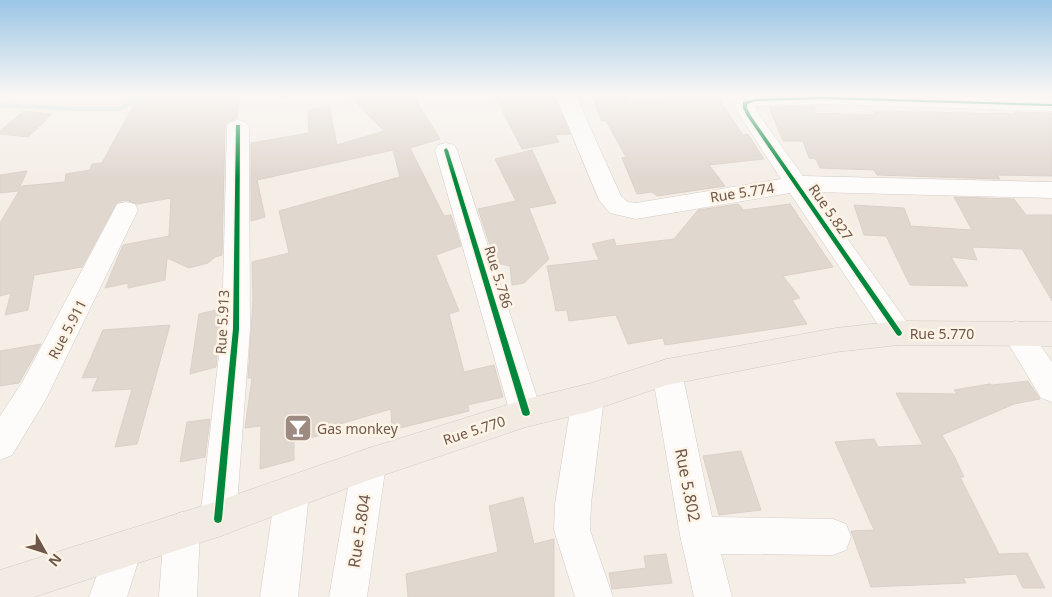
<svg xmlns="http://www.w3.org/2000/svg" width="1052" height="597" viewBox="0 0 1052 597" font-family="'Noto Sans',sans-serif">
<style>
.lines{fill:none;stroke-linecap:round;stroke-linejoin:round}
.stream{fill:#c9e1e3;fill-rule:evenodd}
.building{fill:#e0d7cf;stroke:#dcd1ca}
.minor-casing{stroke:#d3cbc5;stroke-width:1}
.major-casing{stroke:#d3cac4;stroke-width:1}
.minor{fill:#fdfcfb;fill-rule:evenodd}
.major{fill:#f1ebe4;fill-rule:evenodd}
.cycleway-casing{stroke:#fdf4e6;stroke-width:3}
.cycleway{fill:#00873e;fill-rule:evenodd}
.labels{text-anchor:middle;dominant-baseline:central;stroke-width:5;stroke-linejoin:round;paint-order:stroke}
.street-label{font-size:14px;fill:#6e564a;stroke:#fdf4e6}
.poi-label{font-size:14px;fill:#6e564a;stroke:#fdf4e6;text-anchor:start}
.near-street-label{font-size:16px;fill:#6e564a;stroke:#fdf4e6}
</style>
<rect width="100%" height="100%" fill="#f4eee7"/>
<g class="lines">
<!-- stream -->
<g class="stream">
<path d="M141,94H147L121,111H77L0,107V103L77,107H120Z"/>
<path d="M271,94L284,95L296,94L284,98Z"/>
</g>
</g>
<!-- building -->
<g class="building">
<path d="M240,94L237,118L230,121L225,126L222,255L215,257L208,263L189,268L167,258L165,280L128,288V283L105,288L123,245L169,236L171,198L137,204L126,200L117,202L82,267L34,275L28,310L5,315L11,293L0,296V223L22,186L65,182L66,174L90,170L92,164L102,163L138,97Z"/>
<path d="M348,94H412L440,139L410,148L444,216L451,215L461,246L436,255L459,311L449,314L464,372L494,365L503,397L468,405L469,411L392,430L391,409L323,429V435L294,441V460L260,469L261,426L245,428L252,378H248L253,300L252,262L289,253L279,211L400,177L393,150L257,180L265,217L251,221V143L309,133L308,110L329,106L337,145L384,131Z"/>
<path d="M494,94H553L570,134L555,135L559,142L522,149Z"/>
<path d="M622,94H625L631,102L716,95L743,135L748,134L764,159L709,165L725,186L657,196L652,192L637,194L622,158L626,157L606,121H602L594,101L602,100L601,97Z"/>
<path d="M815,106V113L875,115L873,111L1018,114L1014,112L1052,113V176L997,175L1000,179L877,175L874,170L820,168L816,159L809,158L803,141H783L769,107Z"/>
<path d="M24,111L52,114L28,137L0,134V131Z"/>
<path d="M532,150L556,203L529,208L549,259L524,283L512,285L510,266L496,263L478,209L516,201L495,159Z"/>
<path d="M27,171L18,191L0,193V175Z"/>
<path d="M954,197L1014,199L1026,215H1052V301L1022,249L972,247L977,260L951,257L968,286L910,285L886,236L864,235L854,205L904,208L911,226L972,230Z"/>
<path d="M738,204L744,210L790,204L833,267L783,276L800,298L792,300L807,324L665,345L663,338L628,344L616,315L569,321L567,310L556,311L547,266L599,260L592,244L614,239L616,246L674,239L698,210Z"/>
<path d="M221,309L216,367L190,374L199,314Z"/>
<path d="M170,325L137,444L115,447L132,389L92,391L98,377L82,378L103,330Z"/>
<path d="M41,344L19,383L0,386V351Z"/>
<path d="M1028,381L1040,399L1014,404L942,435L954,456L964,477H960L999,554L1027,553L1045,588H1023L1016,574L963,578L966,583L871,587L851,531L874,530L835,442L874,439L878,447L923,445L896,393L957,394L954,390L990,384L992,385Z"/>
<path d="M210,419L205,457L180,462L187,422Z"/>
<path d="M741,451L761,510L719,515L703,456Z"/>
<path d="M523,497L534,544L554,539V597H408L406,574L498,552L489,506Z"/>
<path d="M666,554L672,583L612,589L609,573L646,568L644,556Z"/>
</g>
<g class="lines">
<!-- minor casing -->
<g class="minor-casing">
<g id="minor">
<path d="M555,94H575L621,196L628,202L636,203L781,179L735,108L738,99L749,96L902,94L1052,99V111L826,104L755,106L759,115L803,176L1052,182V198L814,192L909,325L913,333L909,341L899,345L889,341L790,193L636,219L610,213L599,200Z"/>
<path d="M238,120L245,122L249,126L250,329L236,519L231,532L218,537L205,532L200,519L222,329L227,126L231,122Z"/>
<path d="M446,143L454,145L457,150L542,413L537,423L526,427L515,423L510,413L435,150L438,145Z"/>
<path d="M126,202L135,204L138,210L45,401L12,455L0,460V416L23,381L114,210L117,204Z"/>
<path d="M1016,321L1026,325L1052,362V402L1041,398L1002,333L1006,325Z"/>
<path d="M667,359L678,363L682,372L712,517L833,519L846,524L851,537L846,550L833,555L721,554L732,597H694L680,535L652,372L656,363Z"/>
<path d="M588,384L599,388L604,398L591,504L590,530L613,597H575L554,530L555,504L572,398L577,388Z"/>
<path d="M369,448L381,453L386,464L367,597H329L352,464L357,453Z"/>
<path d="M292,477L304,482L309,494L298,597H260L275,494L280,482Z"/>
<path d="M182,512L195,517L200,530L197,597H159L164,530L169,517Z"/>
<path d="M124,531L137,536L142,549L127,597H89L111,536Z"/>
</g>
</g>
<!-- major casing -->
<g class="major-casing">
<path id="major" d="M899,321L1052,322V346L899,345L836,352L667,385L588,412L526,427L369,480L218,537L34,597H0V570L218,501L369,448L526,399L588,384L667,359L836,328Z"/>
</g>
<!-- minor -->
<use href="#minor" class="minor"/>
<!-- major -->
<use href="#major" class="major"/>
<!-- cycleway casing -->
<g class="cycleway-casing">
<g id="cycleway">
<path d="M826,97L1052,104V106L826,99L756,101L747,104V108L751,116L901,331L902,333L901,335L899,336L897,335L747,116L743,108V102L756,99Z"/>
<path d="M236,125H240V126L239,329L222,519L221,522L218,523L215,522L214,519L233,329Z"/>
<path d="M446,148L448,150L530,413L529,415L526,416L523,415L522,413L444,150Z"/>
</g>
</g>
<!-- cycleway -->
<use href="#cycleway" class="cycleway"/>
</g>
<!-- sky -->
<linearGradient id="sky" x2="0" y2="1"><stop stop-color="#9bc6e6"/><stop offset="0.53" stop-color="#faf7f4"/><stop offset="1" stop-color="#faf7f4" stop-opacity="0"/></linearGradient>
<rect width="1052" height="178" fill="url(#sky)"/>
<!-- icons -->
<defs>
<g id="bar-square" transform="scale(1.4375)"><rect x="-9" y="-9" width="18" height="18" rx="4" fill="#9d8b81" stroke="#fdf4e6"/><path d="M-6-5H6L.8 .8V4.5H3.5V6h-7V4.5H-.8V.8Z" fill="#fff"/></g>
</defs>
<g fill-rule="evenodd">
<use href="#bar-square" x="298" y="428"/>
</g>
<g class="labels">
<!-- street labels -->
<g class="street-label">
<text transform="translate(742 192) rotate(-9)">Rue 5.774</text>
<text transform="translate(831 212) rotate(55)">Rue 5.827</text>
<text transform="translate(499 277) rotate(73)">Rue 5.786</text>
<text transform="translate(222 322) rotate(-87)">Rue 5.913</text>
<text transform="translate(67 329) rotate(-62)">Rue 5.911</text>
<text x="942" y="333">Rue 5.770</text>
<text transform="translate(474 430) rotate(-18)">Rue 5.770</text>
</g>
<!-- poi labels -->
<g class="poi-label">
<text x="317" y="428">Gas monkey</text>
</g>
<!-- near-street labels -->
<g class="near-street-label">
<text transform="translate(688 485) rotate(79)">Rue 5.802</text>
<text transform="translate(359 531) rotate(-81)">Rue 5.804</text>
</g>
</g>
<!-- north arrow -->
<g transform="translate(45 552) rotate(129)" stroke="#fdf4e6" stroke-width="4" paint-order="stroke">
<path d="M0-4L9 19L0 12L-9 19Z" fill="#6e564a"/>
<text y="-8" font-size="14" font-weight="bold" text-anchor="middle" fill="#6e564a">N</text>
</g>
</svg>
